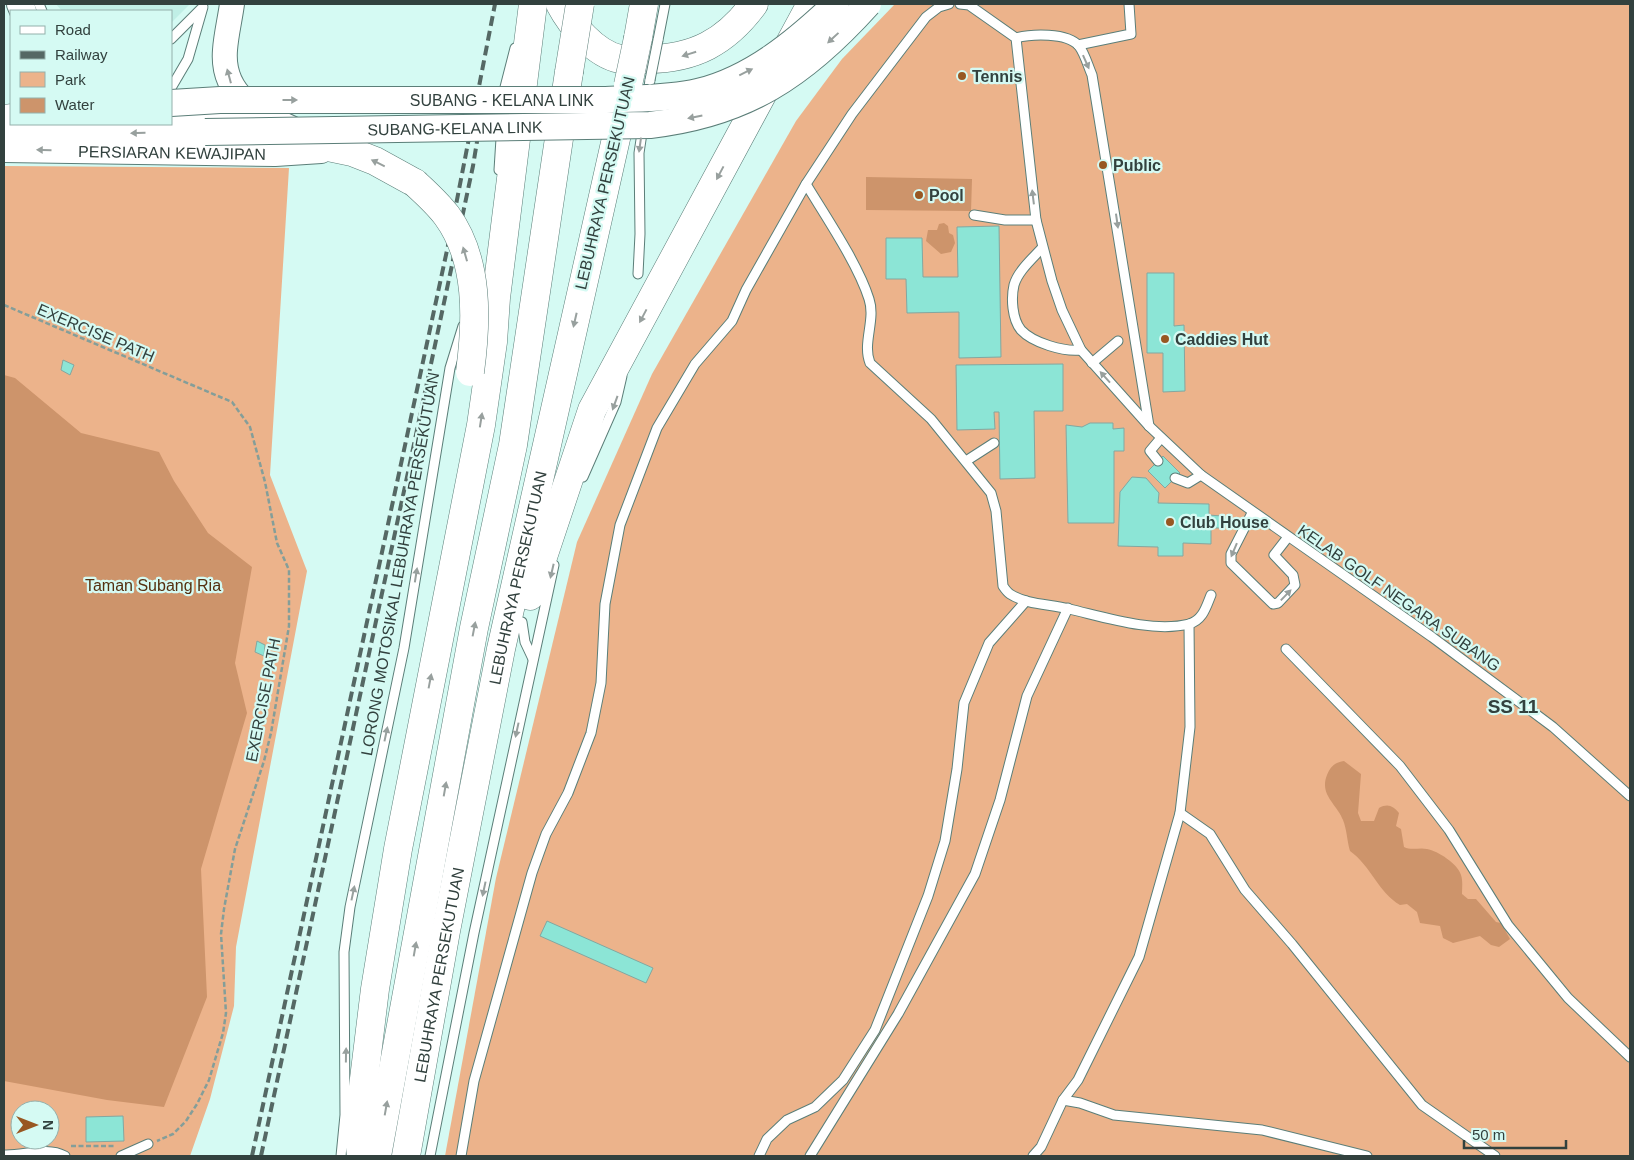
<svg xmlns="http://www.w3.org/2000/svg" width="1634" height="1160" viewBox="0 0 1634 1160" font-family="Helvetica,sans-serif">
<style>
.built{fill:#c0efe6}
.green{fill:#ecb38b;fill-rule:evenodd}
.water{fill:#cd946b}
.building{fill:#8ce5d6;stroke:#83a7a0}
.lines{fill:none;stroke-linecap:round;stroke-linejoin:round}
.lane-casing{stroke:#5b7e78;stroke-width:11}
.secondary-casing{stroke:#5b7e78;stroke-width:26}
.primary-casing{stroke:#5b7e78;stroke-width:28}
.highway-casing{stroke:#5b7e78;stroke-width:29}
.path{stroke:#849e99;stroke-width:2.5;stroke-dasharray:5 2.5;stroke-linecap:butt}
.lane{stroke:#fff;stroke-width:9}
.secondary{stroke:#fff;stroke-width:24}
.primary{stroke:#fff;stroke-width:26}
.highway{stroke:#fff;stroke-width:28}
.rail{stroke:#556864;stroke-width:4;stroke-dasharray:10 5;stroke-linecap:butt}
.lane-bridge-casing{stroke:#5b7e78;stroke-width:11;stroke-linecap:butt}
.primary-bridge-casing{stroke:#5b7e78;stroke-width:28;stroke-linecap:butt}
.highway-bridge-casing{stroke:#5b7e78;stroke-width:29;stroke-linecap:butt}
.lane-bridge{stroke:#fff;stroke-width:9}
.primary-bridge{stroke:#fff;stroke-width:26}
.highway-bridge{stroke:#fff;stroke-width:28}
.oneway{fill:#98a09e}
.poi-dot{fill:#985722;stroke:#d5faf3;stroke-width:2}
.labels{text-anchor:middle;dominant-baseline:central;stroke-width:4.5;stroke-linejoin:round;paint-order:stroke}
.poi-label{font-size:16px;font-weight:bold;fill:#32413e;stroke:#d5faf3;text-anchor:start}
.street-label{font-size:16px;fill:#32413e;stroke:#d5faf3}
.park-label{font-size:16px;fill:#552f0f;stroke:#d5faf3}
.quarter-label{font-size:19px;font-weight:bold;fill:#32413e;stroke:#d5faf3}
</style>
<rect width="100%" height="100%" fill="#d5faf3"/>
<!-- built -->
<path class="built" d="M56,4H190L171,23V11H62Z"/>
<!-- green -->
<g class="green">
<path d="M895,4H1630V1156H445L496,878L577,542L652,374L796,121L842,59Z"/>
<path d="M4,166L289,168L270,475L307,571L236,947L234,1006L210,1099L190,1156H4ZM20,1110H50V1140H20Z"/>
</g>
<!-- water -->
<g class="water">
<path d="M866,177L972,179L971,211L866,210Z"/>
<path d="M944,223L948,226L949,233L953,235L955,243L951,252L941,254L926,241L928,230H937L939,224Z"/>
<path d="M4,375L15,378L81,433L159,452L174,481L208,533L252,567L235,663L247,713L201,869L207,997L164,1107L107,1100L4,1081Z"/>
<path d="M1344,761L1361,774L1358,813L1361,821H1374L1379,808C1388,803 1393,806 1399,813L1396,826L1401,829L1404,847C1412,851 1419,847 1427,849C1438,851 1458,864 1461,875C1463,881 1462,888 1462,894L1468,899H1476L1496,922L1501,923L1510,939L1499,947L1491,945L1480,936L1453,943L1443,938L1440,926L1420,923L1417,912L1407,904L1400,905C1378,892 1371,866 1350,851C1347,841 1347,830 1343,820C1337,804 1319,795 1327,775C1331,766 1334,763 1344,761Z"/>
</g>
<!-- building -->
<g class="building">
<path d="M999,226L1001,357L959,358V312L907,313L906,279H886V238H922L923,277H958L957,227Z"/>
<path d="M1147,273H1174V326L1184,325L1185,391L1163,392V353H1147Z"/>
<path d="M63,360L74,365L70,375L61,370Z"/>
<path d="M1063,364V411H1034L1035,478L1000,479L999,412H994L995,429L957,430L956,365Z"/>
<path d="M1090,423H1113V429L1124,428V451H1114V523H1068L1066,425L1082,427Z"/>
<path d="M1163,456L1180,473L1165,488L1148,471Z"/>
<path d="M1132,477L1146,478L1159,493L1158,503L1209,504V515L1221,516V528H1211V544L1183,543V556H1158V547L1118,546L1120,492Z"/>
<path d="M257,641L265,645L264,656L255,652Z"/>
<path d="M547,921L653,968L646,983L540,936Z"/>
<path d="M123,1116L124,1141L86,1142V1117Z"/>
</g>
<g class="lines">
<!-- lane casing -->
<g class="lane-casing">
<g id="lane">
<path d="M39,4L42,11"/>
<path d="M960,4L969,5L1016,38L1036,220L1052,281L1062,310L1081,350L1149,426L1201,475L1432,637L1553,727L1630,796"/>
<path d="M1016,38C1031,34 1067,32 1079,46C1085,54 1088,66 1092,75L1149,426"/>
<path d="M171,39L201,9"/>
<path d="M658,40L665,4"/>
<path d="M1078,45L1131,34L1129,4"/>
<path d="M171,88L188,59L203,7"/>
<path d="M499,170L504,91L515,48"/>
<path d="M806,184C826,217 858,264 869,299C876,320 862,343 870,363L931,419L991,493L996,511L1003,586C1005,589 1007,592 1010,594C1027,605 1050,604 1069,609C1104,617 1153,633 1189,624C1203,620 1206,607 1211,595"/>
<path d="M974,215L1005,220H1036"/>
<path d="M1042,248C1032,259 1018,271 1014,285C1011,298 1012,319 1021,330C1033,343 1064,352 1081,350"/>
<path d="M638,274L640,234L639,153L650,80"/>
<path d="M1092,363L1118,341"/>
<path d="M966,461L994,443"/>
<path d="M1158,461L1150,451L1161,438"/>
<path d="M583,477L616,402L622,376"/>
<path d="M1175,478L1188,483L1201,475"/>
<path d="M1252,513L1231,554V563L1273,604L1278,603L1295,585L1293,575L1274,555L1288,537"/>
<path d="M522,622L525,642L533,659"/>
<path d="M1286,649L1400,766L1449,830L1508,925L1568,998L1630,1057"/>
<path d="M1180,813L1210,834L1245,890L1292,944L1422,1105L1495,1156"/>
<path d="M1063,1100L1080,1103L1114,1115L1262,1130L1367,1156"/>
<path d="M4,1155C24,1156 46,1146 65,1156"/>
<path d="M121,1156L148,1144"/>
<path d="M341,1156L345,1115L344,952L350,907L404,648L450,368L463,326"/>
<path d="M430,1156L474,933L554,565"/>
<path d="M461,1156L474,1081L532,873L546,834L568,793L591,733L601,683L605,604L620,525L657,428L695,364L732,321L746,290L806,184L852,114L926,17L939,7L949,4"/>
<path d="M759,1156L767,1139L787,1120L815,1107L843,1080L875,1030L928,896L945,841L957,769L964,703L989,643L1026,601"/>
<path d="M810,1156L898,1014L975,874L1000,800L1027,696L1068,608"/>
<path d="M1033,1156L1041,1147L1063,1100L1078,1080L1139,957L1180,813L1190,727L1189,624"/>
</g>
</g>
<!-- secondary casing -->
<g class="secondary-casing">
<g id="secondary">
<path d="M232,4C230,19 226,35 225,50C221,99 263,115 300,132"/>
<path id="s1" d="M4,150L275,154L321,151"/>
</g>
</g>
<!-- primary casing -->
<g class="primary-casing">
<g id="primary">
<path d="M20,4L23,11"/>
<path d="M4,133L205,132"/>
</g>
</g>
<!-- highway casing -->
<g class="highway-casing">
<g id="highway">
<path d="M560,4C571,25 595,54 620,59C629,61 639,59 647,59C694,59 726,42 754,4"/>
<path d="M638,38L644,4"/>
<path d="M171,116L213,117L246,124L285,138L352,152L375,161L415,183"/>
<path d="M4,119L11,118"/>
<path d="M530,596L592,410L811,4"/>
<path d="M361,1156L358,1128L375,989L398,849L481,425L493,342L496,298L533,4"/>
<path d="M377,1156L474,628L513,445L569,72"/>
<path id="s2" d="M406,1156L446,931L501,649L624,103"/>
</g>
</g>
<!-- path -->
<g class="path">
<path d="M4,305L232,402L250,427L265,482L277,543L289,570V626L271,733L264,761L235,849L224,909L221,934L226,1013L223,1033L209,1080L197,1104L186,1121L173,1134L157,1141"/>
<path d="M71,1146H115"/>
</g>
<!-- lane -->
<use href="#lane" class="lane"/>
<!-- secondary -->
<use href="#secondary" class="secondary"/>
<!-- primary -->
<use href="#primary" class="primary"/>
<!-- highway -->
<use href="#highway" class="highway"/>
<!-- rail -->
<g class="rail">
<path d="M252,1156L449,241L495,4"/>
<path d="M261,1156L407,477L473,166L486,87"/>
</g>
<!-- lane-bridge casing -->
<g class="lane-bridge-casing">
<path id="lane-bridge" d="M650,80L658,40"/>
</g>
<!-- primary-bridge casing -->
<g class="primary-bridge-casing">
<g id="primary-bridge">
<path id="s3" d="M171,103L220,100H606C636,98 668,99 698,92C752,79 797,41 836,4"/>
<path id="s4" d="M205,132L650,125C746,114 804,75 868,4"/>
</g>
</g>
<!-- highway-bridge casing -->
<g class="highway-bridge-casing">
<g id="highway-bridge">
<path d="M569,72L580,4"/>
<path d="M628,85L638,38"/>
<path d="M415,183C426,193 438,204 447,216C479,260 477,320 470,372"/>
</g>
</g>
<!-- lane-bridge -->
<use href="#lane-bridge" class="lane-bridge"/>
<!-- primary-bridge -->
<use href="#primary-bridge" class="primary-bridge"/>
<!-- highway-bridge -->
<use href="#highway-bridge" class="highway-bridge"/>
</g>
<!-- one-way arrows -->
<defs><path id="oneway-solid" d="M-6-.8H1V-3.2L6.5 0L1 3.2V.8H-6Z" transform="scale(1.25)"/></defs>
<g class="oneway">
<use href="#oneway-solid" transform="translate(833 38) rotate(137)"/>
<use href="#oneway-solid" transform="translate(689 54) rotate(163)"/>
<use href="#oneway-solid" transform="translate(1086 62) rotate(66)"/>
<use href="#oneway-solid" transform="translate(746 72) rotate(-26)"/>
<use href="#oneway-solid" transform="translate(229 76) rotate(-105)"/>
<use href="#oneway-solid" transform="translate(290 100)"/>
<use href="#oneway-solid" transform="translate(695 117) rotate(169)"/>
<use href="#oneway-solid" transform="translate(138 133) rotate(179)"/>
<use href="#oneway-solid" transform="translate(640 145) rotate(98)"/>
<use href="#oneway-solid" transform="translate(44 150) rotate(-179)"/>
<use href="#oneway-solid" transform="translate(378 163) rotate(-154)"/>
<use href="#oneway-solid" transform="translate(720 173) rotate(118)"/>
<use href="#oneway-solid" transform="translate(1033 197) rotate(-97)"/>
<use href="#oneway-solid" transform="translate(1117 221) rotate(82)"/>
<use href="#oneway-solid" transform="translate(465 254) rotate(-106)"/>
<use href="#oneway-solid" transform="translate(643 316) rotate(118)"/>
<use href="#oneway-solid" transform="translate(575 320) rotate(103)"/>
<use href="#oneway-solid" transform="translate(1105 377) rotate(-132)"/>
<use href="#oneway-solid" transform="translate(615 403) rotate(110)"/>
<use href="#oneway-solid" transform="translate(481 420) rotate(-81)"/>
<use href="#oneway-solid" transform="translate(1234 550) rotate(113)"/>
<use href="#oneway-solid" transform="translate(552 571) rotate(103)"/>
<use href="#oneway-solid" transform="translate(416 575) rotate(-81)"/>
<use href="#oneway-solid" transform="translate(1286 595) rotate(-46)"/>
<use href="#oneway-solid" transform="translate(474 629) rotate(-79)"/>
<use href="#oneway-solid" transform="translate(430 681) rotate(-79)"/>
<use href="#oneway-solid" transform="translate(517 730) rotate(102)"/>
<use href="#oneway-solid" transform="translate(386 734) rotate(-78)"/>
<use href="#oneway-solid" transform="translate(445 789) rotate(-80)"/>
<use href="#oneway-solid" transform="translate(484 889) rotate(102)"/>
<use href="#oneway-solid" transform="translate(353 893) rotate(-78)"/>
<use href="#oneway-solid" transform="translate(415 949) rotate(-80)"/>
<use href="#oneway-solid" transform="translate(346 1055) rotate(-89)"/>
<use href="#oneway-solid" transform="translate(386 1108) rotate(-80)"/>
</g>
<!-- markers -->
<g class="poi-dot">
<circle cx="962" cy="76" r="5"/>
<circle cx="1103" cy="165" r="5"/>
<circle cx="919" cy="195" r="5"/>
<circle cx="1165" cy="339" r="5"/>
<circle cx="1170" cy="522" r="5"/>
</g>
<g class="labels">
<!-- poi labels -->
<g class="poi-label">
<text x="972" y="76">Tennis</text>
<text x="1113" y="165">Public</text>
<text x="929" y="195">Pool</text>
<text x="1175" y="339">Caddies Hut</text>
<text x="1180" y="522">Club House</text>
</g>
<!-- street labels -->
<g class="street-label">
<text stroke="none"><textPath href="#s3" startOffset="331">SUBANG - KELANA LINK</textPath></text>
<text stroke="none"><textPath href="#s4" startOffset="250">SUBANG-KELANA LINK</textPath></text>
<text stroke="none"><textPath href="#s1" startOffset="168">PERSIARAN KEWAJIPAN</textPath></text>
<text transform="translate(605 183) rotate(-77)">LEBUHRAYA PERSEKUTUAN</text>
<text transform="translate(96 333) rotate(23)">EXERCISE PATH</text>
<text transform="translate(400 564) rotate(-80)">LORONG MOTOSIKAL LEBUHRAYA PERSEKUTUAN</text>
<text stroke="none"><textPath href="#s2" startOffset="589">LEBUHRAYA PERSEKUTUAN</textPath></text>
<text transform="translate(1399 598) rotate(35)">KELAB GOLF NEGARA SUBANG</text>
<text transform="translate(263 700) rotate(-79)">EXERCISE PATH</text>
<text stroke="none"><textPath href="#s2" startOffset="184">LEBUHRAYA PERSEKUTUAN</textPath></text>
</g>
<!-- park labels -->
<g class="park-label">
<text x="153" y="585">Taman Subang Ria</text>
</g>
<!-- quarter labels -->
<g class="quarter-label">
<text x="1513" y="706">SS 11</text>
</g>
</g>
<!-- border -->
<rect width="1634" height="1160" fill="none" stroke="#32413e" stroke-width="10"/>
<!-- legend -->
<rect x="10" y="10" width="162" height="115" fill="#d5faf3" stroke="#94b0ab"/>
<rect x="20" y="26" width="25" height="8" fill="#ffffff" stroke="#94b0ab"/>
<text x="55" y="35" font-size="15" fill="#32413e">Road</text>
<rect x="20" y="51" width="25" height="8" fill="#556864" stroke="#94b0ab"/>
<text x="55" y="60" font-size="15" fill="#32413e">Railway</text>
<rect x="20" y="72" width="25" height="15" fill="#ecb38b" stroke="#94b0ab"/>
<text x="55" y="85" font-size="15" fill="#32413e">Park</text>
<rect x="20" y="98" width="25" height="15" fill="#cd946b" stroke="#94b0ab"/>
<text x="55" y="110" font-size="15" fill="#32413e">Water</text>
<!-- north arrow -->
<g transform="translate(35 1125) rotate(90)"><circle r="24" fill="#d5faf3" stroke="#94b0ab"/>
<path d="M0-4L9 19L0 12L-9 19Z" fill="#985722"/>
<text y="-8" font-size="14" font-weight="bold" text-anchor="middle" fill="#32413e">N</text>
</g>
<!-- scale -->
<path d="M1464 1140v8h102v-8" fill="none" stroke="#32413e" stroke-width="2.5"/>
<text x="1472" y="1140" font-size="15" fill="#32413e" stroke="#d5faf3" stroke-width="4" paint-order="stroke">50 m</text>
</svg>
